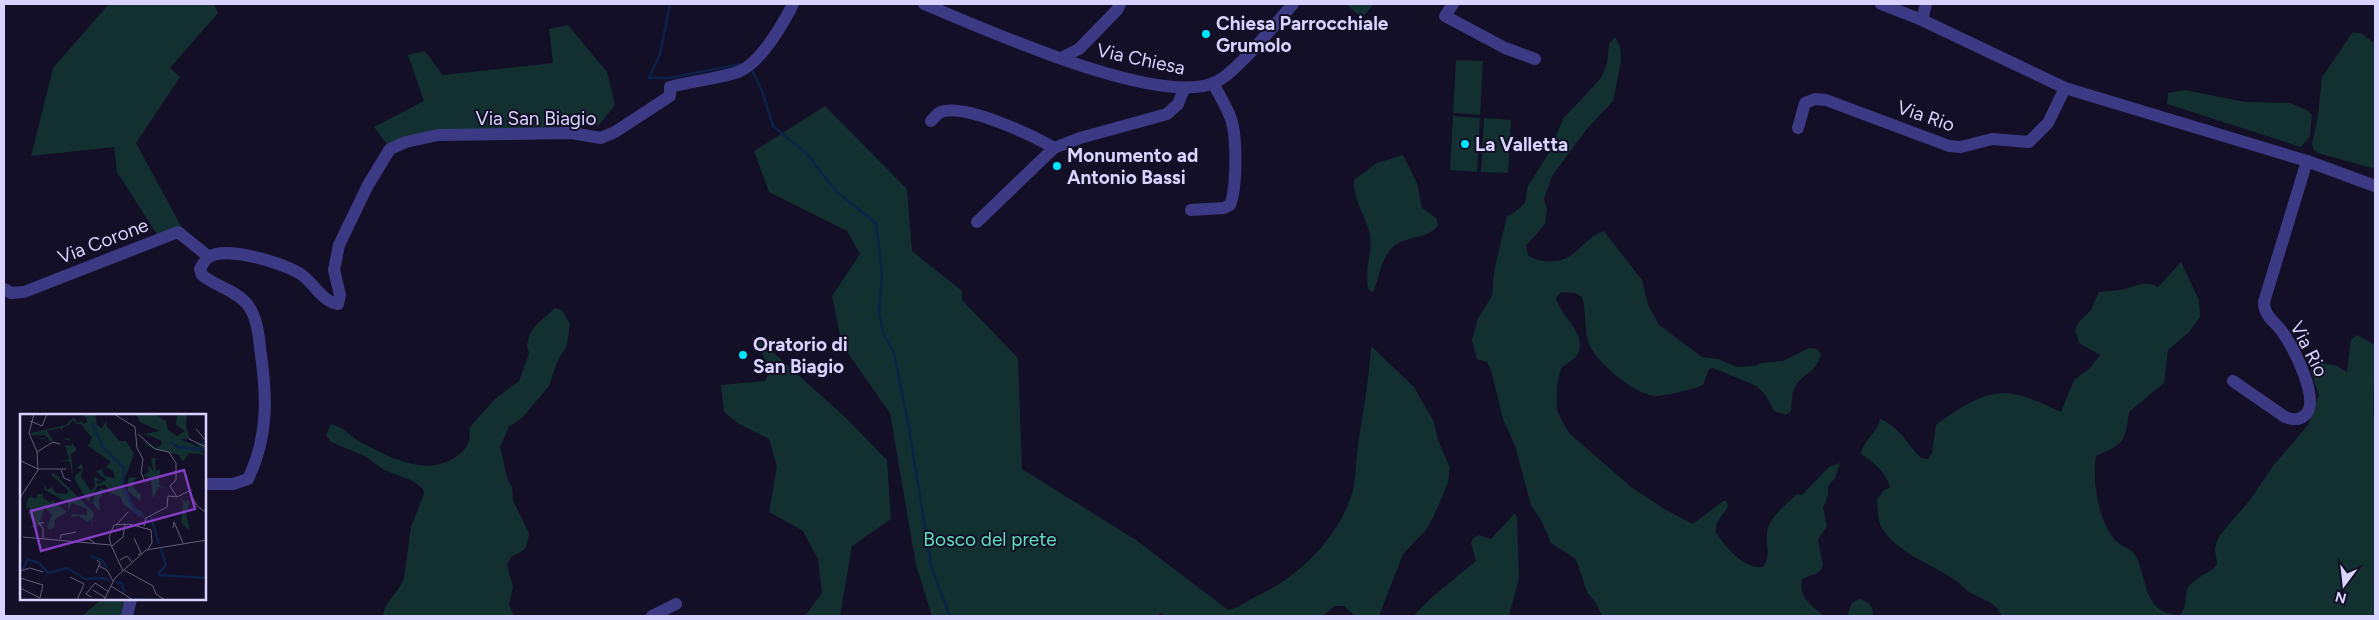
<svg xmlns="http://www.w3.org/2000/svg" width="2379" height="620" viewBox="0 0 2379 620" font-family="Figtree,sans-serif">
<style>
.green{fill:#12302f}
.lines{fill:none;stroke-linecap:round;stroke-linejoin:round}
.stream{stroke:#0c2248;stroke-width:2.5}
.minor{stroke:#3d3a85;stroke-width:12}
.poi-dot{fill:#00e5ff;stroke:#130f26;stroke-width:2}
.labels{text-anchor:middle;dominant-baseline:central;stroke-width:4;stroke-linejoin:round;paint-order:stroke}
.poi-label{font-size:19px;font-weight:bold;fill:#d9d4ff;stroke:#130f26;text-anchor:start}
.street-label{font-size:19px;fill:#d9d4ff;stroke:#130f26}
.park-label{font-size:19px;fill:#5fe0c0;stroke:#130f26}
.inset-river{fill:none;stroke:#0c2248;stroke-width:2.5}
.inset-road{fill:none;stroke:#625e7d;stroke-width:1}
.view{fill:#843dc5;fill-opacity:0.15;stroke:#843dc5;stroke-width:2.5}
.inset-edge{fill:none;stroke:#d9d4ff;stroke-width:2.5}
</style>
<rect width="100%" height="100%" fill="#130f26"/>
<!-- green -->
<g class="green">
<path d="M109,4H214L218,13L170,68L180,77L136,143L181,226L158,236L117,172L114,147L31,156L53,68Z"/>
<path d="M1346,4H1374L1362,18Z"/>
<path d="M568,25L607,72L615,105L599,125L433,132L387,144L374,127L424,101L408,55L425,51L443,75L553,63L549,29Z"/>
<path d="M2353,32L2363,34L2372,42L2375,41V169L2318,153L2314,150L2312,144L2318,116L2322,77Z"/>
<path d="M1615,37L1620,47L1621,61L1613,101L1586,130L1552,176L1544,199L1547,209L1545,224L1526,246L1528,255C1539,263 1558,264 1570,256C1581,249 1590,235 1604,231L1642,280L1648,305L1659,325L1702,357L1718,359L1737,367L1755,366L1761,363L1783,361L1809,348L1817,349L1821,354C1816,374 1802,373 1795,387C1791,395 1792,403 1791,411L1786,415L1774,411L1766,396L1757,386L1713,368L1709,369L1703,385C1698,388 1662,397 1655,396C1636,395 1597,363 1590,346C1583,331 1587,313 1582,297L1575,293L1561,292L1556,298C1560,317 1591,335 1576,357L1561,368L1557,385V410L1563,423L1569,433L1631,487L1666,510L1693,524L1723,501H1726L1728,506C1724,516 1714,520 1716,533C1726,547 1743,569 1763,567C1772,554 1765,545 1767,532C1770,516 1786,505 1797,494L1802,495L1829,467L1840,463L1835,478L1828,486V495L1823,508L1827,526L1818,540L1823,565C1820,576 1809,574 1802,580C1798,597 1812,606 1824,616H1602L1596,603L1587,592L1576,559L1551,543L1542,522L1531,505L1515,446L1503,419L1491,370L1487,362L1477,359L1472,340L1478,318L1492,296L1494,271L1507,216L1515,212L1525,203L1528,186L1550,151L1563,119L1601,78L1607,64L1609,44Z"/>
<path d="M1456,60L1483,61L1480,115L1453,113Z"/>
<path d="M2185,90L2245,102L2290,103L2307,110L2312,115L2310,136L2301,147L2167,104L2168,93Z"/>
<path d="M825,106L907,189L912,251L962,291V300L1018,358L1022,469L1136,540L1228,610C1239,608 1248,600 1259,595C1299,577 1341,535 1353,490C1356,475 1356,460 1358,445C1363,411 1369,380 1371,346L1414,387L1434,422L1438,440L1450,468L1448,483L1433,518L1425,531L1403,554L1379,616H1355L1344,606H1335L1322,616H1167L1160,613L1158,616H932L916,565L890,413L842,345L832,296L860,254L847,231L769,192L754,151Z"/>
<path d="M1453,116L1480,118L1477,172L1450,170Z"/>
<path d="M1484,118L1511,120L1508,173L1481,172Z"/>
<path d="M1403,155L1417,183L1422,208L1436,218L1438,225C1429,240 1404,235 1392,248C1380,261 1380,277 1373,292L1369,290C1363,271 1373,254 1370,236C1367,217 1352,199 1354,180L1377,163Z"/>
<path d="M2181,262L2199,300L2200,317L2189,332L2168,350L2164,383L2129,412C2125,441 2125,444 2096,456C2092,480 2098,521 2115,540C2121,547 2132,548 2136,556C2148,581 2143,614 2180,615C2190,604 2182,593 2190,585C2197,577 2209,573 2217,565L2215,548L2219,536L2250,500L2273,466L2308,425L2319,395L2311,372V366L2318,362L2337,366L2347,372L2351,340L2357,335L2375,345L2373,412L2375,420V616H2002C1995,602 1986,601 1973,594C1966,591 1961,584 1955,580C1931,564 1900,554 1883,530C1877,521 1878,509 1877,500L1884,490L1890,487C1886,473 1874,462 1861,454C1863,440 1877,434 1880,419C1900,427 1907,444 1921,458L1928,459L1932,453L1936,425C1953,412 1979,394 2002,393C2023,393 2043,404 2061,412L2074,380L2090,368L2100,355L2079,343L2075,330L2079,322L2091,310L2099,292C2107,291 2116,291 2124,289C2137,286 2144,280 2158,287Z"/>
<path d="M555,308L562,310L570,324L567,345L557,362L549,386L523,417L509,427L500,447L508,481L512,487L513,500L529,534L527,545L524,550L511,557L507,565L513,587L509,605L514,616H383C385,600 399,593 404,578L411,527L424,494L423,489L413,481L384,470L365,456L331,442L326,435L331,424C344,427 352,438 364,444C392,458 424,476 454,458C461,454 466,449 469,441C471,437 468,432 470,427L495,399L519,381L529,353L527,345L529,336L536,325Z"/>
<path d="M753,334L846,418L887,460L891,519L852,546L840,616H805L822,593L818,559L803,531L769,512L777,466L769,439L739,424L724,412L721,385L765,381L770,370Z"/>
<path d="M1515,513L1517,518L1519,578L1509,616H1413L1432,597L1476,561L1471,543L1473,538L1479,535L1491,539Z"/>
<path d="M102,599H134L131,616H82Z"/>
<path d="M1859,599C1869,602 1873,605 1873,616H1847L1852,603Z"/>
</g>
<g class="lines">
<!-- stream -->
<g class="stream">
<path d="M670,4L660,54L649,78H669L741,64"/>
<path d="M752,70L762,91L773,126L805,152L837,192L876,223L882,273L879,313L883,332L894,353L908,423L932,569L950,616"/>
</g>
<!-- minor -->
<g class="minor">
<path d="M924,4C983,28 1159,109 1216,82C1237,72 1276,23 1293,4"/>
<path d="M1453,4L1445,16L1505,48L1535,59"/>
<path d="M1881,4L1922,20L2065,88L2307,161L2375,186"/>
<path d="M1922,20L1926,4"/>
<path d="M1061,58L1079,49L1117,10L1120,4"/>
<path d="M931,121C933,119 936,115 939,113C961,101 1034,136 1054,148"/>
<path d="M1798,128L1805,103L1815,99L1826,100L1949,146L1961,147L1992,139L2029,142L2048,123L2065,88"/>
<path d="M1191,210L1224,208L1230,205C1237,188 1237,136 1231,119C1227,107 1219,95 1213,83"/>
<path d="M977,222L1054,148L1080,138L1167,114L1178,104L1184,89"/>
<path d="M4,289L11,293L24,292L178,232L209,257"/>
<path d="M2233,381L2285,417C2293,420 2300,421 2306,414C2320,399 2294,349 2283,333C2276,322 2264,317 2264,302L2307,161"/>
<path d="M205,484H233L248,479C269,436 267,394 260,348C259,334 256,315 247,304C237,291 215,286 202,275L200,269C202,266 205,259 209,257C226,245 287,264 302,275C314,284 323,302 338,304L340,295L334,270L339,245L368,185L390,149L406,142L438,135L571,133L601,138L615,132L670,96V87C692,81 717,79 738,72C760,64 783,24 793,4"/>
<path d="M127,616L131,599"/>
<path d="M652,616L676,604"/>
</g>
</g>
<!-- markers -->
<g class="poi-dot">
<circle cx="1206" cy="34" r="5"/>
<circle cx="1465" cy="144" r="5"/>
<circle cx="1057" cy="166" r="5"/>
<circle cx="743" cy="355" r="5"/>
</g>
<g class="labels">
<!-- poi labels -->
<g class="poi-label">
<text x="1216" y="23">Chiesa Parrocchiale<tspan x="1216" dy="22">Grumolo</tspan></text>
<text x="1475" y="144">La Valletta</text>
<text x="1067" y="155">Monumento ad<tspan x="1067" dy="22">Antonio Bassi</tspan></text>
<text x="753" y="344">Oratorio di<tspan x="753" dy="22">San Biagio</tspan></text>
</g>
<!-- street labels -->
<g class="street-label">
<text transform="translate(1141 59) rotate(12)">Via Chiesa</text>
<text transform="translate(1926 116) rotate(19)">Via Rio</text>
<text x="536" y="118">Via San Biagio</text>
<text transform="translate(103 241) rotate(-21)">Via Corone</text>
<text transform="translate(2309 349) rotate(63)">Via Rio</text>
</g>
<!-- park labels -->
<g class="park-label">
<text x="990" y="539">Bosco del prete</text>
</g>
</g>
<!-- overview -->
<g transform="translate(20 414)">
<rect width="186" height="186" fill="#130f26"/>
<path d="M63,0H75L77,11L82,14L87,6V12L99,27H106L114,40L103,69L115,94L123,99L120,103L103,90L101,83L85,77L79,85L80,97L77,95L73,89L75,79L81,74L89,76L85,71L78,72L68,88L55,66V62L62,56L57,54L61,50L63,53L61,63L71,77L75,72L74,62L81,67H76L78,70L86,66L76,57L82,55L84,62L95,64L93,57L86,53L91,48L68,32L72,24L61,10H57L53,6L49,11L42,14L43,18L40,14L27,17L33,26L30,28L26,21L25,25H15L25,24V21L16,22L25,19L12,22L11,19L46,11L54,3L57,9L62,7L63,10L68,8ZM116,0H134L146,7L148,16L157,22L165,17L156,11L157,1L167,0L166,12L170,25H160L181,34L176,29L182,30L181,23L186,37L179,36L186,41L169,39L163,48L159,41L135,35L126,31L125,26L136,34L141,31L142,27L125,20L140,17L120,8ZM49,24L57,36L51,40L53,61L49,47L39,48L49,45L45,31L52,32L51,27L43,25ZM131,44H135L137,47L135,46L136,57L140,55L139,71L146,74L138,73L133,85L131,65L123,61L129,58L128,51L134,58ZM34,59L74,99L70,121L72,105L67,108L59,102L51,104L52,100L67,101V95L52,89L48,97V89L25,76L23,68L27,76L32,73L36,79L47,80L48,76L31,61ZM117,63L111,71L121,81L120,87L108,77V64ZM17,80H23V84L31,89L32,86L47,98L35,105L34,113L30,116L27,113L32,101L25,93L19,112L9,114L15,110L8,99L10,93L6,95L7,87L10,82L16,85ZM160,83L165,88L170,86L166,100L170,117L161,108L163,89Z" fill="#12302f"/>
<path class="inset-river" d="M72,9L83,33L104,54L103,72L114,96L125,104M151,28L158,33L187,36M131,103L139,130M71,142L82,146L87,154M3,155L8,145L19,149L28,159L47,154L65,165L83,164L90,167M138,160L146,151L141,135M138,161L187,164M96,168L102,169L104,179M114,185L132,186"/>
<path class="inset-road" d="M94,0L115,13L117,34L123,45L121,59L124,65L121,68M10,7L22,12L27,0M176,15L187,28M118,20L135,35L149,38L156,49V66L150,72L157,83L148,82L147,93L126,104L124,112M169,25L186,33M17,38L33,28L40,30M1,47L18,55H46M41,56L44,64L51,67M157,83L169,77L177,92L187,99M0,84L18,56L17,38L9,19L14,0M97,110L108,98M153,114L154,108L163,129M3,123L91,131L103,157M114,124L121,139L118,141M23,125V115L19,109H24M40,125L41,121L56,118M58,127L67,124L75,129M91,131L89,123L94,111L109,110L131,116L132,129L128,135M92,132L103,123L105,110M100,146L107,142L112,148M79,152L87,156L93,167M104,156L133,172L136,180L145,186M0,157L10,154L23,158M76,159L80,149L77,146M50,163L64,170L57,186M0,164L23,171L20,184L0,174M91,172L113,186M73,176L86,184M71,183L66,180L75,169L89,178M84,186L95,164L126,136L187,126"/>
<path class="view" d="M164,56L175,95L21,137L11,97Z"/>
<rect width="186" height="186" class="inset-edge"/>
</g>
<!-- border -->
<rect width="2379" height="620" fill="none" stroke="#d9d4ff" stroke-width="10"/>
<!-- north arrow -->
<g transform="translate(2344 585) rotate(195)" stroke="#130f26" stroke-width="4" paint-order="stroke">
<path d="M0-4L9 19L0 12L-9 19Z" fill="#d9d4ff"/>
<text y="-8" font-size="14" font-weight="bold" text-anchor="middle" fill="#d9d4ff">N</text>
</g>
</svg>
